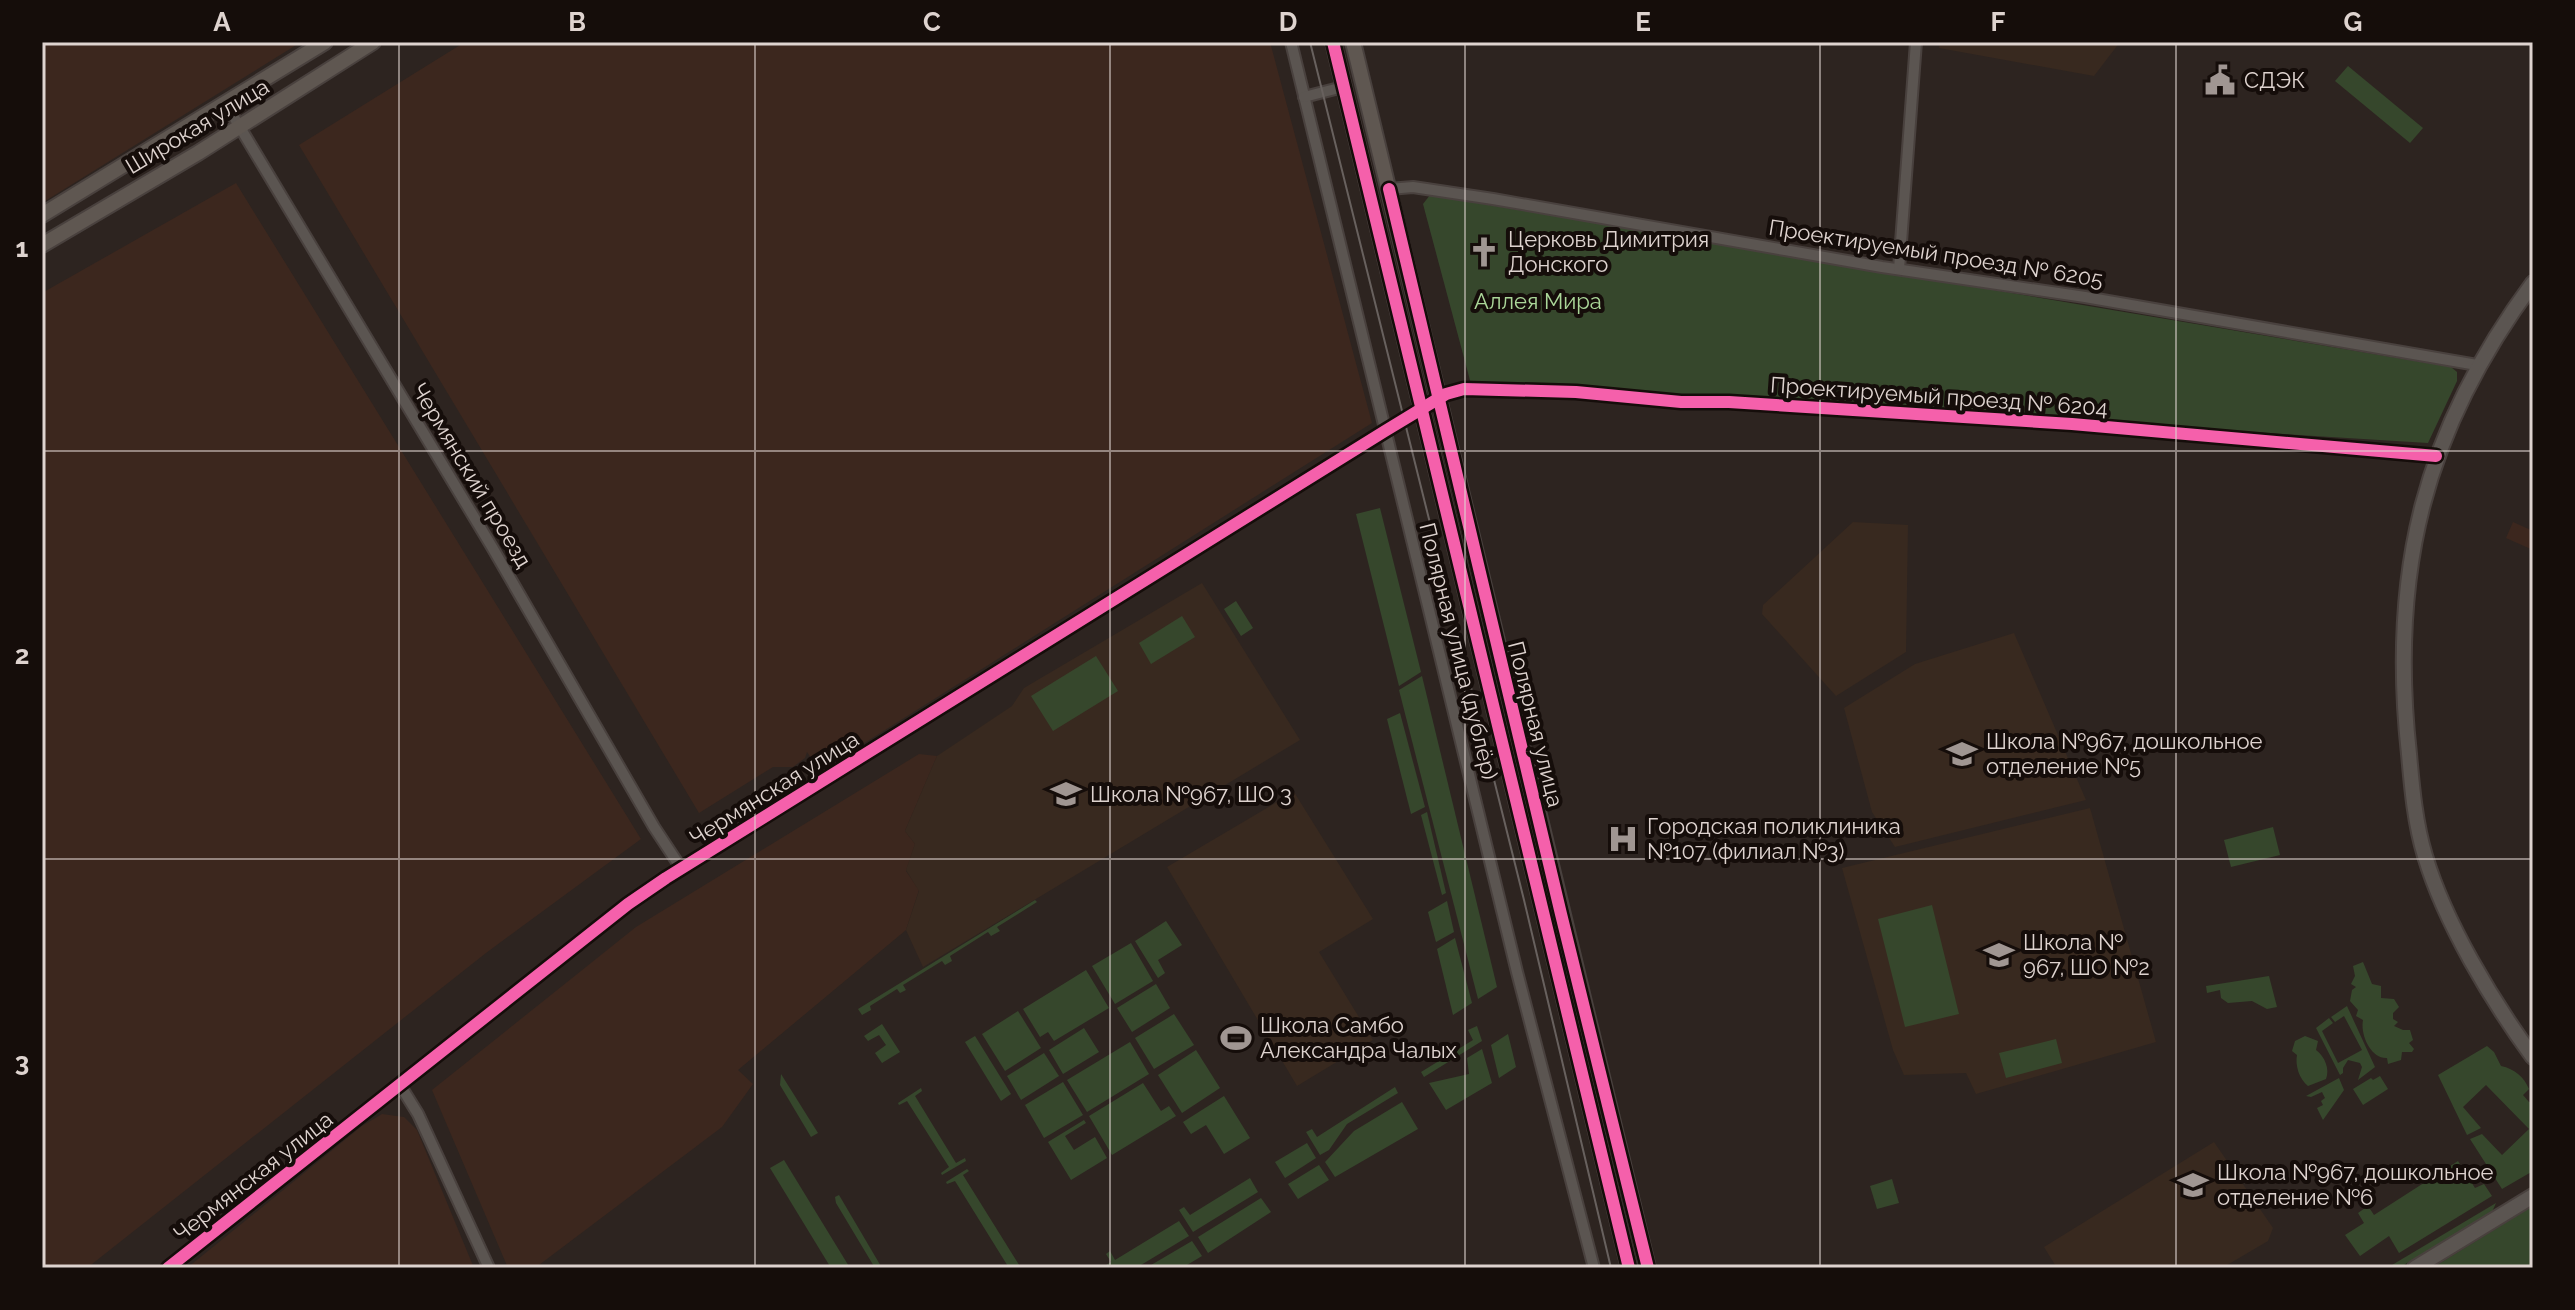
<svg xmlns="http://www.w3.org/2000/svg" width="2575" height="1310" viewBox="0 0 2575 1310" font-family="Raleway,sans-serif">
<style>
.built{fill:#3c271e}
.education{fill:#38291f}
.green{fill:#36472c}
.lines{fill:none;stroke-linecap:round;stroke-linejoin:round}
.minor-casing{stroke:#49413e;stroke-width:14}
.tertiary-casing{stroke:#49413e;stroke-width:18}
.secondary-casing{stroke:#49413e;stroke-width:18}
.minor{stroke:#5b5551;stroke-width:10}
.tertiary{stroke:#5b5551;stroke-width:14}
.secondary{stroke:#5f5751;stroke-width:14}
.tram{stroke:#68615e;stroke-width:2}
.cycleway-casing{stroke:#150d0a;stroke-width:17}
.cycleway{stroke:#f560ab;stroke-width:12}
.grid{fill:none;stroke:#ded3cf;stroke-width:2;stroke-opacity:0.55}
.labels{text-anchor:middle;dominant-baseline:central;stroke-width:8;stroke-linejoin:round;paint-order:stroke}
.poi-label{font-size:22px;fill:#ded3cf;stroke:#150d0a;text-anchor:start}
.street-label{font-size:22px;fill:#ded3cf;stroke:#150d0a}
.park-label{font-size:22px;fill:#abd799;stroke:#150d0a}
.neatline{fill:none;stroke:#ded3cf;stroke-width:3}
.grid-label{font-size:26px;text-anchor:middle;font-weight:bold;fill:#ded3cf}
</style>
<rect width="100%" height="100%" fill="#2d2420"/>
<!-- built -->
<g class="built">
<path d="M42,42H301L42,203Z"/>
<path d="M465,42H1270L1372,423L820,771L807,752L805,758L793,767H773L699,813L299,145Z"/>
<path d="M236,183L641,839L486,953L87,1268H42V293Z"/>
<path d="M2513,522L2533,531V550L2506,538Z"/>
<path d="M919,754L937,756L905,831L915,844L906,871L919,890L906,930L738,1070L753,1084L722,1127L535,1268H508L432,1090L636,927Z"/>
<path d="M382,1114L404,1117L417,1130L474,1268H187L362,1126Z"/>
</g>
<!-- education -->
<g class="education">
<path d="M1940,42H2120L2094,76L1939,48Z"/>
<path d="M1853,522L1908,525L1906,652L1836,696L1762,614L1763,605Z"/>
<path d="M1202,583L1300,740L923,967L906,930L919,891L906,870L915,844L905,831L937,756L1012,706L1024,688Z"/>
<path d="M2014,633L2086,800L1895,847L1872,812L1844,708L1915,664Z"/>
<path d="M1294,792L1373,919L1319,952L1373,1040L1297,1086L1167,867Z"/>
<path d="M2090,808L2156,1042L1976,1094L1966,1073L1904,1075L1893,1050L1842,868Z"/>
<path d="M2214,1142L2273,1228L2268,1241L2222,1268H2057L2044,1247Z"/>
</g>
<!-- green -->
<g class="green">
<path d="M2348,66L2423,128L2410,143L2335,81Z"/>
<path d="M1430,195L2451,367L2457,372V381L2428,443L1471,384L1423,204Z"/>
<path d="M1380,508L1421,672L1399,686L1356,514Z"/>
<path d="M1236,601L1253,628L1241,636L1224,609Z"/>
<path d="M1182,616L1195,637L1151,664L1139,643Z"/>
<path d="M1096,656L1118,691L1053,731L1031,696Z"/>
<path d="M1422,676L1497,987L1478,999L1399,690Z"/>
<path d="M1400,713L1425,807L1411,814L1387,719Z"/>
<path d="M1427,812L1446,893L1442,895L1421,815Z"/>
<path d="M2273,827L2280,855L2231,867L2224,840Z"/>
<path d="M1035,900L1037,902L997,927L1000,931L991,936L988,932L950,956L952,961L945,965L942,961L903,985L906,990L900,993L897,989L870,1006L871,1010L862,1015L858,1009Z"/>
<path d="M1447,901L1454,932L1436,942L1428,912Z"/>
<path d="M1932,905L1959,1014L1905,1027L1878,919Z"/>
<path d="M1166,921L1182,945L1158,960L1165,973L1158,978L1135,941Z"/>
<path d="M1455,938L1472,1003L1453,1015L1437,949Z"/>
<path d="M1131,943L1153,981L1115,1004L1092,966Z"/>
<path d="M2363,962L2372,984L2381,986V998L2394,999L2399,1007L2393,1013V1019L2398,1022L2394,1026L2403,1030H2410L2413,1040L2409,1043L2414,1049L2412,1052H2402L2401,1060L2388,1064L2387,1058C2371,1059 2360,1035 2363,1020L2356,1016L2358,1010L2350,1001L2352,990L2356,987L2351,984L2355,976L2353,966Z"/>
<path d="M1086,970L1109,1008L1054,1041L1048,1032L1040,1037L1023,1009Z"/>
<path d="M2269,976L2277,1007L2267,1009L2252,1001L2228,1003L2221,998L2220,990L2207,993L2206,986Z"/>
<path d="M1156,984L1170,1008L1132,1032L1117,1008Z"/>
<path d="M2347,1006L2375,1067L2358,1080L2362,1067L2360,1063L2348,1060L2343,1068V1073L2340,1075L2316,1028L2329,1018L2333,1023L2322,1031L2338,1063L2362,1050L2344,1016L2335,1022L2331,1017Z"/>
<path d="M1018,1011L1041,1048L1005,1071L982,1034Z"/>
<path d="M1174,1014L1194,1045L1154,1069L1135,1038Z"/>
<path d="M882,1024L900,1052L882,1063L875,1053L886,1045L879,1035L868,1041L864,1036Z"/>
<path d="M1477,1026L1482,1041L1424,1077L1421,1072L1473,1040L1468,1030Z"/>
<path d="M1084,1028L1099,1052L1063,1074L1049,1050Z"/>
<path d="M1508,1034L1516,1067L1499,1078L1491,1045Z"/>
<path d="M975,1036L1011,1094L1001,1101L965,1042Z"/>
<path d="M2305,1036L2318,1041L2316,1050C2325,1057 2330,1069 2326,1079L2308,1086C2299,1079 2295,1065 2297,1055L2292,1051L2295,1041Z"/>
<path d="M2056,1039L2062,1063L2006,1078L1999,1053Z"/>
<path d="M1130,1042L1149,1074L1087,1112L1067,1080Z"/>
<path d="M2487,1046L2494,1052L2501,1066C2515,1069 2524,1077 2529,1089L2523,1095L2529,1102L2533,1103V1171L2502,1189L2470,1139L2482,1134L2502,1155L2529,1129L2486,1085L2463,1107L2481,1128L2467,1135L2438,1075Z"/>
<path d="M1482,1049L1492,1083L1446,1110L1429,1083L1469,1074L1467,1058Z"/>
<path d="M1196,1050L1220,1088L1182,1113L1158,1075Z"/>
<path d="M1044,1053L1059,1076L1021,1100L1007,1076Z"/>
<path d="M781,1074L818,1133L811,1137L780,1085Z"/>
<path d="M2380,1076L2388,1089L2363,1105L2353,1089L2371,1078L2373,1080Z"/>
<path d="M2339,1078L2344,1090L2323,1120L2317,1108L2323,1105L2321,1101L2325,1098L2322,1092L2311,1097L2306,1096Z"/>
<path d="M1063,1082L1083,1115L1044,1138L1025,1105Z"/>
<path d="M1143,1083L1161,1111L1169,1106L1176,1116L1112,1155L1089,1116Z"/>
<path d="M1395,1087L1398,1093L1347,1124L1329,1150L1320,1155L1306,1132L1312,1129L1317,1137Z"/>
<path d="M921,1088L922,1091L915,1096L956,1163L965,1158L966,1161L942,1175L941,1173L949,1167L907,1101L899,1105L898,1103Z"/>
<path d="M1224,1096L1250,1138L1224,1154L1206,1125L1191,1134L1183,1122Z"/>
<path d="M1402,1102L1418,1129L1335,1177L1325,1162L1354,1131Z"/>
<path d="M1084,1120L1086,1123L1065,1136L1074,1150L1095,1137L1107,1158L1071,1180L1048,1142Z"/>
<path d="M1307,1143L1316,1158L1285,1178L1275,1162Z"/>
<path d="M784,1160L850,1268H831L770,1168Z"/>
<path d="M2458,1161L2475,1188L2484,1184L2492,1196L2399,1253L2389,1236L2360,1256L2345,1235L2364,1223L2358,1213L2368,1206L2374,1215Z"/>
<path d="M1319,1165L1329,1180L1298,1199L1288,1184Z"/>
<path d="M967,1169L969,1171L963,1175L1021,1268H1009L955,1181L947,1184L946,1182Z"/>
<path d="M1250,1178L1258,1192L1193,1232L1179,1210L1184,1207L1190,1215Z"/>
<path d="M1892,1179L1899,1203L1877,1209L1870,1186Z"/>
<path d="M839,1195L882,1268H875L836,1203L835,1197Z"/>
<path d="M1261,1198L1271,1212L1208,1253L1198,1237Z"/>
<path d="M2496,1203L2492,1212L2399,1268H2387Z"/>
<path d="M2533,1206V1268H2432Z"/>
<path d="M1179,1221L1189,1236L1136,1268H1101L1111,1262L1106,1254L1110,1251L1115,1260Z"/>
<path d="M1192,1241L1202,1256L1182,1268H1146Z"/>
</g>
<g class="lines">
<!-- minor casing -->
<g class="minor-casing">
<g id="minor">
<path d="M1291,42L1517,972L1594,1268"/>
<path d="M1304,97L1343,87"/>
<path d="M226,104L492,547L654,827L681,868"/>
<path d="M1389,189L1413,187L1493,199L1882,267L2085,297L2477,365"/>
<path d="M1899,269L1916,42"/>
<path d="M400,1085L418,1114L489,1268"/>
<path d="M168,1268L628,904L666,878L1385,431L1446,394L1464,389L1576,392L1681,402H1729L2072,424L2436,456"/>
</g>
</g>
<!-- tertiary casing -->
<g class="tertiary-casing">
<g id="tertiary">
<path d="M2533,283C2424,430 2389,572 2409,754C2412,788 2415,823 2425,856C2445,923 2492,1001 2533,1057"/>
<path d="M2415,1268L2533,1196"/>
</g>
</g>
<!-- secondary casing -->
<g class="secondary-casing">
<g id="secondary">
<path d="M1333,42L1629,1268"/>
<path d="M1353,42C1453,450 1548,860 1648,1268"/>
<path d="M42,215L325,42"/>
<path d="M42,245L198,153L373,42"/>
</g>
</g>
<!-- minor -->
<use href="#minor" class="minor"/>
<!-- tertiary -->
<use href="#tertiary" class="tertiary"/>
<!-- secondary -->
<use href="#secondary" class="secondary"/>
<!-- tram -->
<path class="tram" d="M1310,42L1524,900L1611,1268"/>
<!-- cycleway casing -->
<g class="cycleway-casing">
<g id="cycleway">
<path d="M1333,42L1629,1268"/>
<path d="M1389,189L1561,914L1648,1268"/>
<path d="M168,1268L628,904L666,878L1385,431L1446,394L1464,389L1576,392L1681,402H1729L2072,424L2436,456"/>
</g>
</g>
<!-- cycleway -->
<use href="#cycleway" class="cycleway"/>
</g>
<!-- grid -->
<path class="grid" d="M399,42V1268M755,42V1268M1110,42V1268M1465,42V1268M1820,42V1268M2176,42V1268M42,451H2533M42,859H2533"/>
<!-- icons -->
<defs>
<g id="civic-bare" transform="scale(2.4)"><path d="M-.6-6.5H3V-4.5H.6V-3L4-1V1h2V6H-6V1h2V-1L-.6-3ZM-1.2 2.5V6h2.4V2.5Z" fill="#a09692" stroke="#150d0a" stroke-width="2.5" paint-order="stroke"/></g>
<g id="church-bare" transform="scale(2.4)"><path d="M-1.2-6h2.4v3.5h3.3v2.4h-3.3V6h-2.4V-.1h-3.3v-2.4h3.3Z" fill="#a09692" stroke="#150d0a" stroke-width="2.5" paint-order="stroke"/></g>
<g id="school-bare" transform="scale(2.4)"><path d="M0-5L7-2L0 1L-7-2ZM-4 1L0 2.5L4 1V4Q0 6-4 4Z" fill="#a09692" stroke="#150d0a" stroke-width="2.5" paint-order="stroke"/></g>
<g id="hospital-bare" transform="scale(2.4)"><path d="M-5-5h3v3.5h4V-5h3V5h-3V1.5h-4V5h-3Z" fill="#a09692" stroke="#150d0a" stroke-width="2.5" paint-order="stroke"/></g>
<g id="stadium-bare" transform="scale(2.4)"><path d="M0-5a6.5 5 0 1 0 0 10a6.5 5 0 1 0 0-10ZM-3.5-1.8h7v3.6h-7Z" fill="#a09692" stroke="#150d0a" stroke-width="2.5" paint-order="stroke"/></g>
</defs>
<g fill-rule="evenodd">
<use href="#civic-bare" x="2220" y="80"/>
<use href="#church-bare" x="1484" y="252"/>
<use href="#school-bare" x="1962" y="754"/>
<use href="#school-bare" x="1066" y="794"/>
<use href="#hospital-bare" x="1623" y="839"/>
<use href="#school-bare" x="1999" y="955"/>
<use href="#stadium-bare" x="1236" y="1038"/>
<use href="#school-bare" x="2193" y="1185"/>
</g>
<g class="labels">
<!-- poi labels -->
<g class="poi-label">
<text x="2244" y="80">СДЭК</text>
<text x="1508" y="239">Церковь Димитрия<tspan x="1508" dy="25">Донского</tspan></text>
<text x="1986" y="741">Школа №967, дошкольное<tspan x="1986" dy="25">отделение №5</tspan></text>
<text x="1090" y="794">Школа №967, ШО 3</text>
<text x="1647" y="826">Городская поликлиника<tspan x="1647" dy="25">№107 (филиал №3)</tspan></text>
<text x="2023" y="942">Школа №<tspan x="2023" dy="25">967, ШО №2</tspan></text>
<text x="1260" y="1025">Школа Самбо<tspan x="1260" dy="25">Александра Чалых</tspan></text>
<text x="2217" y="1172">Школа №967, дошкольное<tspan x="2217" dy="25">отделение №6</tspan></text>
</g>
<!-- street labels -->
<g class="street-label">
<text transform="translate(197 126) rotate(-31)">Широкая улица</text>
<text transform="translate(1936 253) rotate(9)">Проектируемый проезд № 6205</text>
<text transform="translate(1939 396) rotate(4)">Проектируемый проезд № 6204</text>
<text transform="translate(472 475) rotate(59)">Чермянский проезд</text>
<text transform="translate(1459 651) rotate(76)">Полярная улица (дублёр)</text>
<text transform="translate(1536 724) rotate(76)">Полярная улица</text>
<text transform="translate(774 788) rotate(-32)">Чермянская улица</text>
<text transform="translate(253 1176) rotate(-38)">Чермянская улица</text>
</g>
<!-- park labels -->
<g class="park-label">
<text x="1538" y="301">Аллея Мира</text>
</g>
</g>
<!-- border -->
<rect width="2575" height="1310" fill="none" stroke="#150d0a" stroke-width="88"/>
<rect x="44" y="44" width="2487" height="1222" class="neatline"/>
<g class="grid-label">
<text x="222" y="31">A</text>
<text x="577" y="31">B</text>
<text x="932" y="31">C</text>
<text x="1288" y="31">D</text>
<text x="1643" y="31">E</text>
<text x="1998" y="31">F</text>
<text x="2353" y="31">G</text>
<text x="22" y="257">1</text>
<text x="22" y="664">2</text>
<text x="22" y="1071">3</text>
</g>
</svg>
